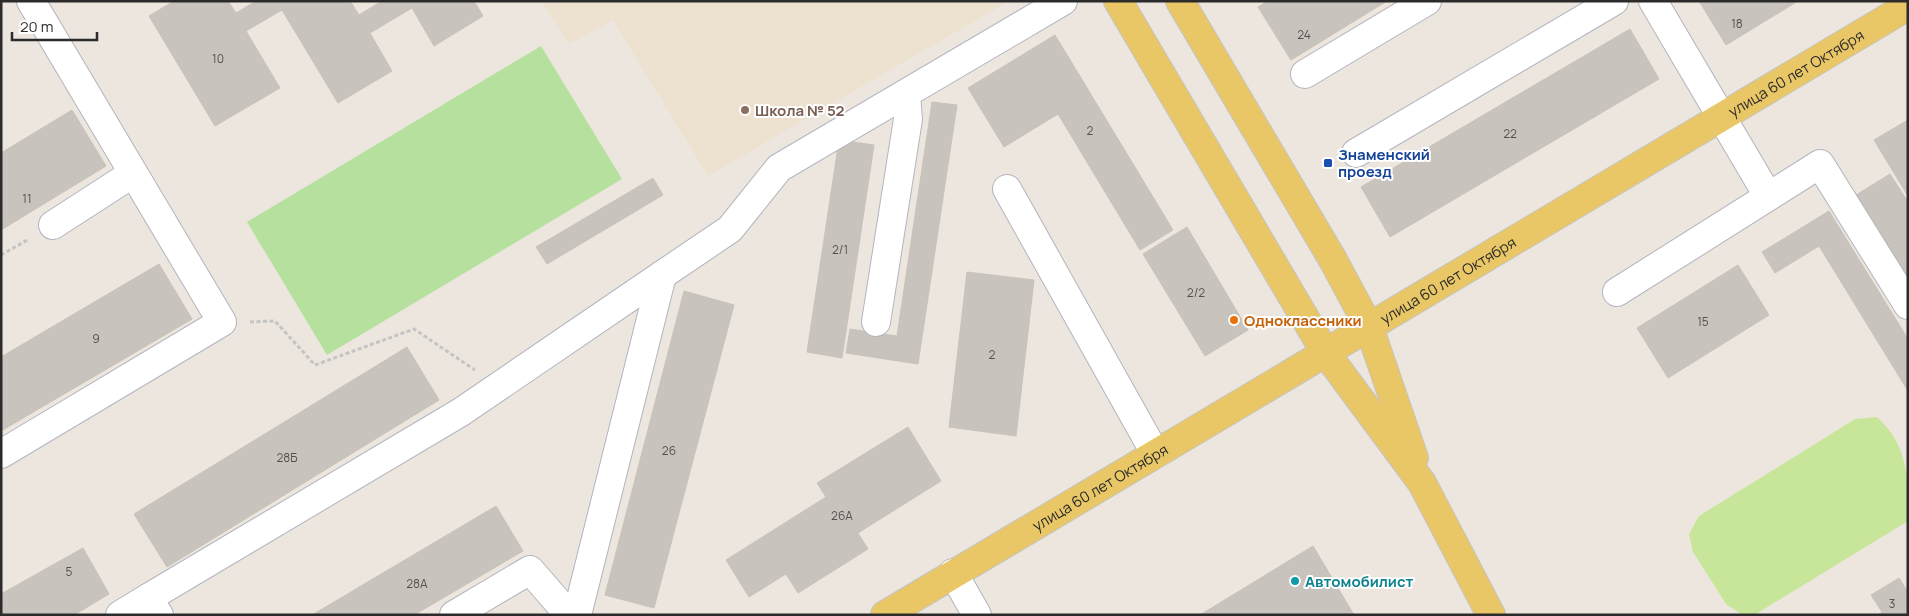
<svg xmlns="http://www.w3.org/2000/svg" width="1909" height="616" viewBox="0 0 1909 616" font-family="Manrope,sans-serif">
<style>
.education{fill:#ede2cf}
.green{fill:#b6e09e}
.pitch{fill:#c8e69a}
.building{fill:#c8c4bd;stroke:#c8c2b8}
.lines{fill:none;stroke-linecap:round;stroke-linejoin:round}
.minor-casing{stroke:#b2b5be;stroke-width:30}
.major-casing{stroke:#c4c4c4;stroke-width:30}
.path{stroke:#c4c4c4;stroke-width:3;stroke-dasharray:4 2.5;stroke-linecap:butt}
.minor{stroke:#fff;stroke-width:28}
.major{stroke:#eac766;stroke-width:28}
.education-dot{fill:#8d6e63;stroke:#fff;stroke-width:2}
.transit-dot{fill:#1a4fb4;stroke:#fff;stroke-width:2}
.food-dot{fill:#e8710a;stroke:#fff;stroke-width:2}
.culture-dot{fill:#0f9aa8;stroke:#fff;stroke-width:2}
.labels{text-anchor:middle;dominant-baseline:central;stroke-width:4;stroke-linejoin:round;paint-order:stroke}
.number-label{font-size:12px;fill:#525150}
.street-label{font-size:15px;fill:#2b2b2b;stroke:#fff}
.education-label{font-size:15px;font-weight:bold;fill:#785e54;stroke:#fff;text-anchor:start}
.transit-label{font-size:15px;font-weight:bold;fill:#164399;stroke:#fff;text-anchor:start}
.food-label{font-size:15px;font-weight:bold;fill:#c56008;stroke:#fff;text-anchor:start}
.culture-label{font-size:15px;font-weight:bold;fill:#0d838f;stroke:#fff;text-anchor:start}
</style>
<rect width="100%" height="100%" fill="#ece6de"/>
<!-- education -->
<path class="education" d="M542,1H1009L708,176L613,20L569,44Z"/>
<!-- green -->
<path class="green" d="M541,46L622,179L327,355L247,222Z"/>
<!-- pitch -->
<path class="pitch" d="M1877,417C1909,447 1908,476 1908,521L1756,614H1741L1726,604L1693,552L1689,534L1699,516L1855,419Z"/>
<!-- building -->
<g class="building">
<path d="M174,1H228L236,13L256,1H350L359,15L382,1H474L483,16L434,46L412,8L370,33L392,71L338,103L282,10L246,31L280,88L215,126L149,16Z"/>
<path d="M1268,1H1387L1291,60L1258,7Z"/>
<path d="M1699,1H1798L1726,45Z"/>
<path d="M1630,29L1659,79L1390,237L1361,187Z"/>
<path d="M1055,35L1173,230L1140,250L1058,114L1004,147L968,88Z"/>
<path d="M932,102L957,105L918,364L846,353L850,329L897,336Z"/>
<path d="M72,110L106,166L1,230V153Z"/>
<path d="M1908,120V196L1874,140Z"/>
<path d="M839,140L874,145L842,358L807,352Z"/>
<path d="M1890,174L1908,202V280L1856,195Z"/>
<path d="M653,178L663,195L547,264L536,247Z"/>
<path d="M1829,211L1908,339V391L1819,246L1775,273L1762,252Z"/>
<path d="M1187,227L1248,330L1205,356L1143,254Z"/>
<path d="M159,264L192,319L1,431V357Z"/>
<path d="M1738,265L1769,315L1668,378L1637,328Z"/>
<path d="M967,272L1034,280L1016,436L949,427Z"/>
<path d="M684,291L734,305L654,608L605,595Z"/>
<path d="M407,347L439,400L167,567L134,514Z"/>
<path d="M908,427L941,481L858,533L868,549L798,593L786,574L749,597L726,560L826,497L817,483Z"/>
<path d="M496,506L523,551L414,615H312Z"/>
<path d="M1313,546L1354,615H1200Z"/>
<path d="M83,548L109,594L74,615H1V594Z"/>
<path d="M1899,578L1908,592V615H1878L1882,612L1871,595Z"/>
</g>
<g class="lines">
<!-- minor casing -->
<g class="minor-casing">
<g id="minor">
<path d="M1653,1L1768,196"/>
<path d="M1305,74L1427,1"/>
<path d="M1356,153L1614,1"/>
<path d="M1007,189L1155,453"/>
<path d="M53,225L132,174"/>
<path d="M1617,292L1820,164L1908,305"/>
<path d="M876,322L908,119L906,94"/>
<path d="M1,454L222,322L31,1"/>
<path d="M953,573L977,615"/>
<path d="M120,615L148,598"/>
<path d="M159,615L148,598L461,412L662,275L730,229L779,168L1063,1"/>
<path d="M454,615L530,570L569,615"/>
<path d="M577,615L662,275"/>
</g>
</g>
<!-- major casing -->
<g class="major-casing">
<g id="major">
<path d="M1118,1L1325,352L1422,483L1491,615"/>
<path d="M1180,1L1333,260L1369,327L1414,458"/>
<path id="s1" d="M885,615L1908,6"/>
</g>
</g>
<!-- path -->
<g class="path">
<path d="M1,255L29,239"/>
<path d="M250,322L275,321L315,365L414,329L475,370"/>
</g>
<!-- minor -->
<use href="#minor" class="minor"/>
<!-- major -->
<use href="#major" class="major"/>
</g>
<!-- markers -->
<circle class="education-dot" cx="745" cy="110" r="5"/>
<rect class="transit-dot" x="1323" y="158" width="10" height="10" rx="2.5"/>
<circle class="food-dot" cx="1234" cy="320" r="5"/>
<circle class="culture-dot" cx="1295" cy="581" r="5"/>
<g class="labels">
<!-- number labels -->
<g class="number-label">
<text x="1737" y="23">18</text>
<text x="1304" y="34">24</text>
<text x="218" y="58">10</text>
<text x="1090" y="130">2</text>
<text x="1510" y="133">22</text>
<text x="27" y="198">11</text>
<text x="840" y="249">2/1</text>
<text x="1196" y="292">2/2</text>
<text x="1703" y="321">15</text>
<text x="96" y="338">9</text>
<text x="992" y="354">2</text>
<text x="669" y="450">26</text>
<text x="287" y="457">28Б</text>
<text x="842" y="515">26А</text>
<text x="69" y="571">5</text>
<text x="417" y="583">28А</text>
<text x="1892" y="603">3</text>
</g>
<!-- street labels -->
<g class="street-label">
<text stroke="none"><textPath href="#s1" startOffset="1060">улица 60 лет Октября</textPath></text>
<text stroke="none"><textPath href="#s1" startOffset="655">улица 60 лет Октября</textPath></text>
<text stroke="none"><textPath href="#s1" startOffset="250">улица 60 лет Октября</textPath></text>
</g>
<!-- education labels -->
<g class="education-label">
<text x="755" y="110">Школа № 52</text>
</g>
<!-- transit labels -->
<g class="transit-label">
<text x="1338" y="154">Знаменский<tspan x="1338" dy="17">проезд</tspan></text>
</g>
<!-- food labels -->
<g class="food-label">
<text x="1244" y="320">Одноклассники</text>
</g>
<!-- culture labels -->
<g class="culture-label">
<text x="1305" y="581">Автомобилист</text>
</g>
</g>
<!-- border -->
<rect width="1909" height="616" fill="none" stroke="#2b2b2b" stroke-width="5"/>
<!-- scale -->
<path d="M12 32v8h85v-8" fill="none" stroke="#2b2b2b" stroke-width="2.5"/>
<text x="20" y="32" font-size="15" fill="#2b2b2b" stroke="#ffffff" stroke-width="4" paint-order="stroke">20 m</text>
</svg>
